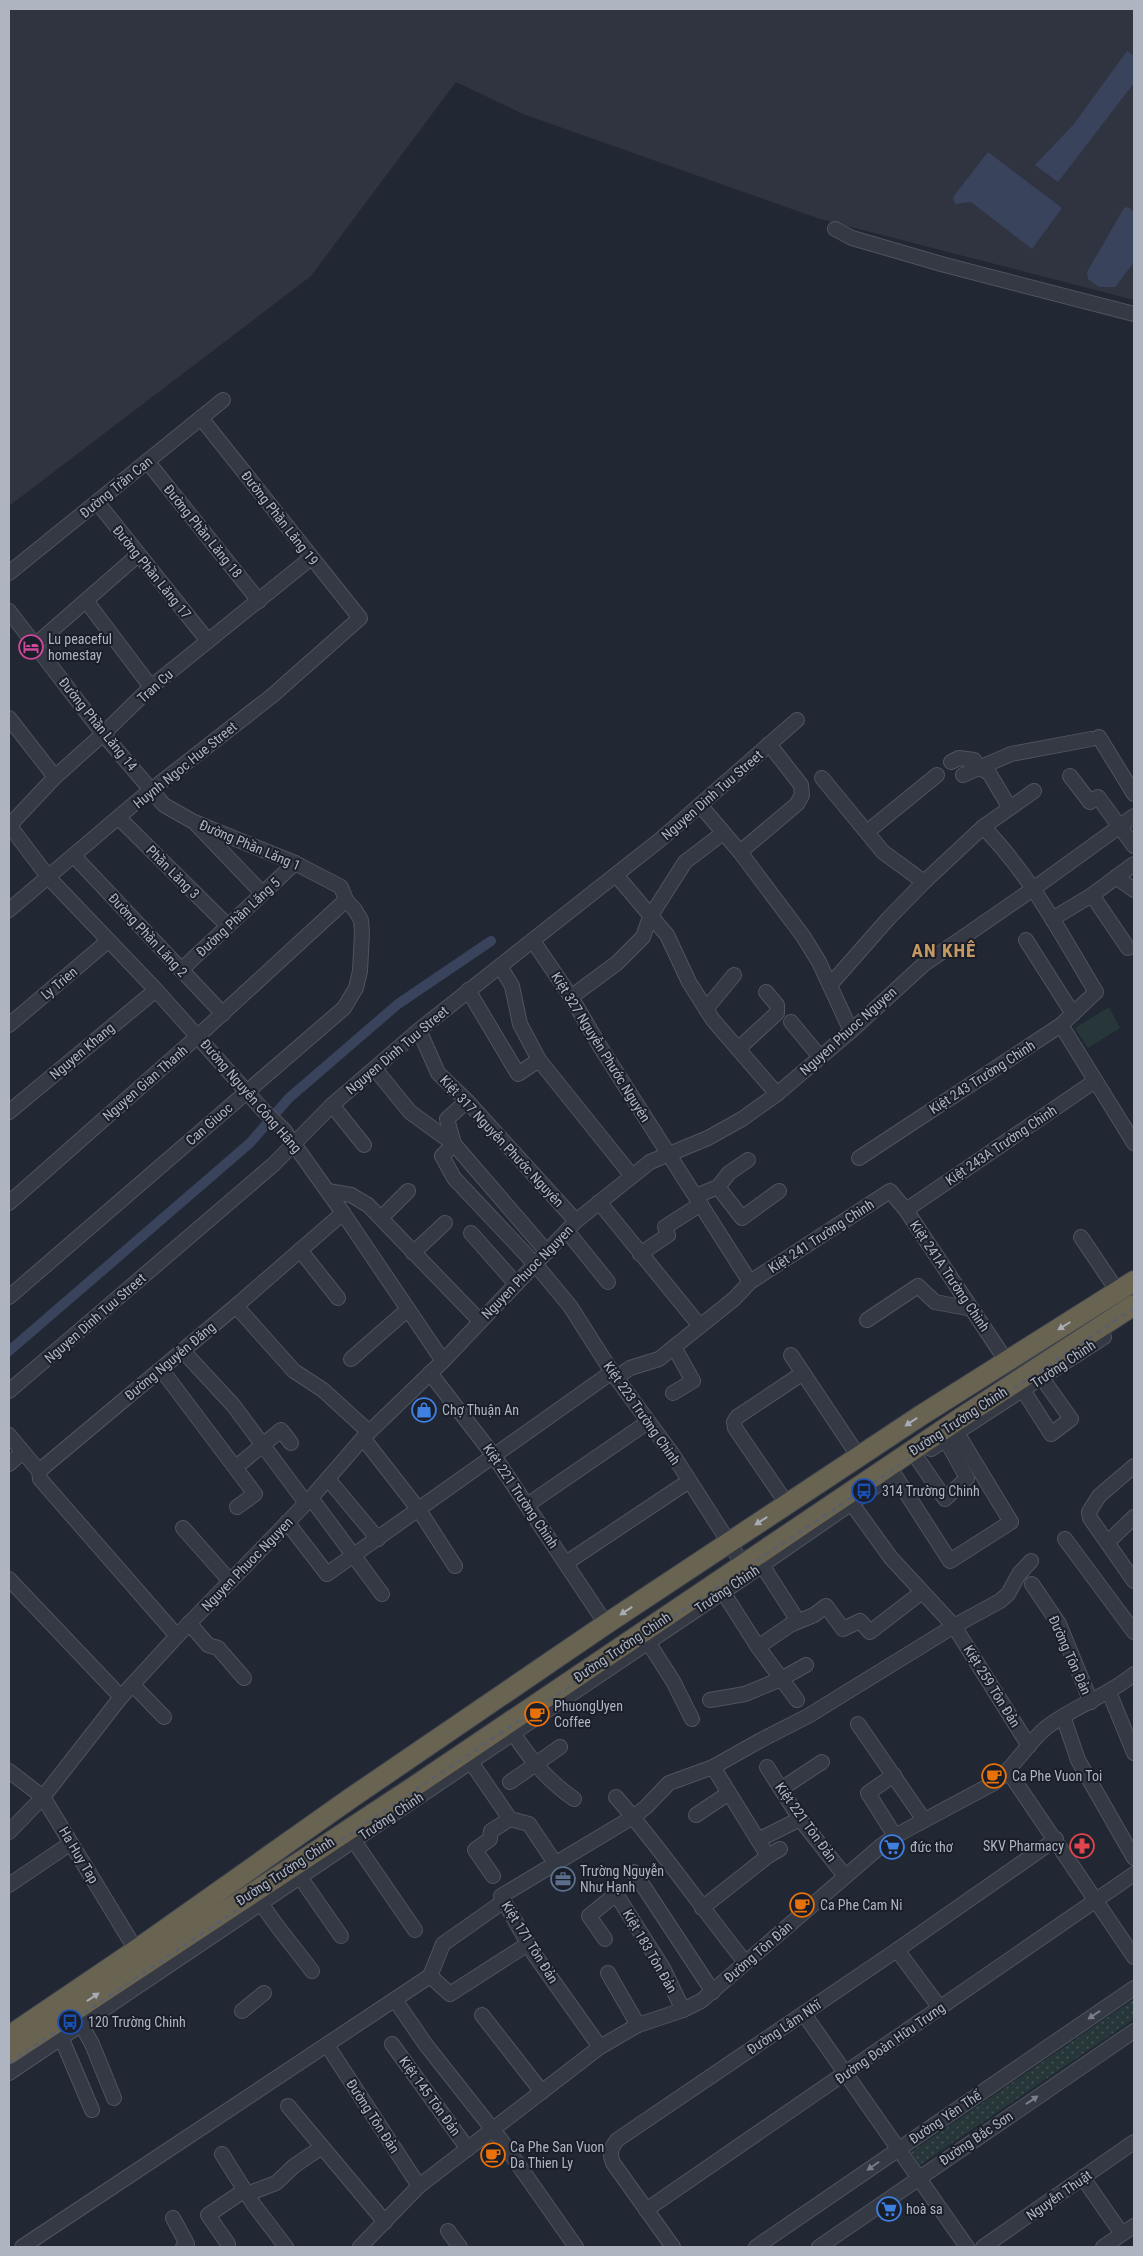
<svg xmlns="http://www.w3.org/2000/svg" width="1143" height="2256" viewBox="0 0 1143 2256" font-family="'Roboto Condensed',sans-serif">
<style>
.airport{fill:#2f3440}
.grass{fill:url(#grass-dots)}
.pitch{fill:#273638}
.water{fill:#39435b}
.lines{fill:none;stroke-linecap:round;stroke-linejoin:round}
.canal{stroke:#39435b;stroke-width:10}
.minor-casing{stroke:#4f545f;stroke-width:16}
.highway-casing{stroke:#3f444f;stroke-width:22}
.minor{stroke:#343944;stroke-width:14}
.highway{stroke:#696352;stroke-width:20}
.rail{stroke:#595f6d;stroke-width:2.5;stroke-dasharray:5 5;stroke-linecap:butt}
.oneway{fill:#a8acb6}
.oneway2{fill:#787d89}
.labels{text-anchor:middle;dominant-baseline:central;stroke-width:4;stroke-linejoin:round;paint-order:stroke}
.street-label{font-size:14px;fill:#afb4c1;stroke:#1a1e28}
.poi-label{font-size:14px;fill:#afb4c1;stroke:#1a1e28;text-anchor:start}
.district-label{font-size:19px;font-weight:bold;letter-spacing:1px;fill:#c59965;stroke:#1a1e28}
</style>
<defs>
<pattern id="grass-dots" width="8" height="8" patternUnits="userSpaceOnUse" patternTransform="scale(1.25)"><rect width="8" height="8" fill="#273638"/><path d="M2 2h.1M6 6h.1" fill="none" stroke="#445153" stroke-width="1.8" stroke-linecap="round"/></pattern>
</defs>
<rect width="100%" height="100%" fill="#212733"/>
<!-- airport -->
<path class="airport" d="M9,9H1134V300L820,219L523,114L456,82L311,276L9,506Z"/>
<!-- grass -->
<path class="grass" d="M1134,1999V2019L920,2165L911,2152Z"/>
<!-- pitch -->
<path class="pitch" d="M1109,1007L1120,1028L1088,1048L1075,1028Z"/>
<!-- water -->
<g class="water">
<path d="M1127,51L1134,56V83L1058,182L1035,165L1074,124Z"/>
<path d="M988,152L1062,208L1032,249L971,202L955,204L953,197Z"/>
<path d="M1128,207L1134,212V262L1115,287H1099L1088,279L1087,272L1124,208Z"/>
</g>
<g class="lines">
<!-- canal -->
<path class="canal" d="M9,1351L250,1143L289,1098L398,1004L491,941"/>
<!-- minor casing -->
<g class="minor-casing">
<g id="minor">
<path d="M835,229L852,238L945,265L1134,314"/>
<path d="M147,461L259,601"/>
<path d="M97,502L208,641"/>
<path d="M9,573L223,400"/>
<path d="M87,602L151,687"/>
<path d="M9,611L103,734L164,805L194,822L295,863L341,887L346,900L355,910L361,920L362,933L360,971L356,988L344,1008L9,1297"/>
<path d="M35,645L138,555"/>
<path d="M9,718L55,777"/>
<path d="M1099,737L1134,794"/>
<path d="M951,762L959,758L974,760L980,768L989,773L1010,808"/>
<path d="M963,775L1011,754L1091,739"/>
<path d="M1070,776L1090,802L1098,797L1134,846"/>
<path d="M822,778L883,852L924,882"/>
<path d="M700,805L740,852L797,804L802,795L801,785L769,744"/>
<path d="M119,818L228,926"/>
<path d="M9,825L49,878L156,990L262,1109L284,1130L343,1213L443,1361"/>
<path d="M197,825L262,893"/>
<path d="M9,826L55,777L103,734L151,687L311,558"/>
<path d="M867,832L937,775"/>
<path d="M740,852L803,936L819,962L851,1031"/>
<path d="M74,856L223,1014"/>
<path d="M616,875L667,935L689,982L713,1020L777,1094"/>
<path d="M1116,877L1134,890"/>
<path d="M1092,895L1128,948"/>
<path d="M9,910L141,798L273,695L360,618L201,418"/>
<path d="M1052,919L1092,895L1134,864"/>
<path d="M1026,940L1073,1014"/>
<path d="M533,941L571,997L601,1048L750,1282"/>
<path d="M500,966L512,986L520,1024L539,1060L632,1176"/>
<path d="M181,970L295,863"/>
<path d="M830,985L888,919L924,882L983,827L1034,791"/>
<path d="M468,990L518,1074L539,1060"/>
<path d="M571,997L617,963L643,937L650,917L685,862L723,833"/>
<path d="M706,1009L734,975"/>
<path d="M791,1022L820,1057"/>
<path d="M9,1025L108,941"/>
<path d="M1061,1025L1134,1143"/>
<path d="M419,1030L438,1073L467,1101L576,1221"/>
<path d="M738,1049L777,1013V1005L766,992"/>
<path d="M375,1069L410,1112L454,1144L547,1252"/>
<path d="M467,1101L447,1119L454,1144L442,1156L454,1178L535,1264L570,1306L612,1372L673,1455L744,1566"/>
<path d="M332,1105L364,1145"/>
<path d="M9,1112L156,990"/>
<path d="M859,1158L1061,1025L1096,992C1062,936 1030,874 983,827"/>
<path d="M718,1187L742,1218L779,1191"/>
<path d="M328,1191L351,1195L368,1205L480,1321"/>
<path d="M696,1196L718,1187L729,1173L748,1160"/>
<path d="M599,1202L700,1326"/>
<path d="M9,1203L198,1036L346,900"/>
<path d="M906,1210L1095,1081"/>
<path d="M381,1218L408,1191"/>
<path d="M567,1231L608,1282"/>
<path d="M471,1233L516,1284"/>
<path d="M1081,1237L1118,1292"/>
<path d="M300,1250L338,1298"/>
<path d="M413,1253L445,1223"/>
<path d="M640,1254L668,1235L665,1227L701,1204"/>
<path d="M236,1306L294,1371L323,1390L369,1432"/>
<path d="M867,1320L918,1286L935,1302L972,1309"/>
<path d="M183,1351L233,1405L306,1503"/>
<path d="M791,1355L859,1457"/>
<path d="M351,1359L407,1310"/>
<path d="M161,1369L255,1494L237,1507"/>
<path d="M430,1373L494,1456L606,1624"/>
<path d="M616,1378L630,1368L659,1359L674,1347"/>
<path d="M1023,1390L1051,1434L1071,1419L1042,1378"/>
<path d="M9,1391L274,1164L332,1105L419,1030L661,839L797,720"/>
<path d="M673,1393L693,1381L674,1347L734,1299L750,1282L890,1191L906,1210L1007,1362"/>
<path d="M9,1435L39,1471L40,1479L177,1636"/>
<path d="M363,1438L419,1510L455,1566"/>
<path d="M931,1449L1104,1337"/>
<path d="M917,1458L945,1499L967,1478L946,1440"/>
<path d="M9,1464L23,1452"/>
<path d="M1134,1466L1099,1496L1089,1512L1090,1518L1134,1581"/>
<path d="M236,1467L281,1430L291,1443"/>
<path d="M39,1471L236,1306L343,1213"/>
<path d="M894,1474L950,1561L1011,1522L957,1433"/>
<path d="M328,1479L378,1539"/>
<path d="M311,1498L382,1594"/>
<path d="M787,1504L735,1428L734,1422L737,1417L803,1373"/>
<path d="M852,1504L891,1558L954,1626L1029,1746"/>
<path d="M527,1505L648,1422"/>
<path d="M287,1522L327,1574L612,1372"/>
<path d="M183,1528L230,1581"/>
<path d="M1065,1539L1134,1632"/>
<path d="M1108,1542L1134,1517"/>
<path d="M566,1563L689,1481"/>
<path d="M762,1565L798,1621"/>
<path d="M9,1579L121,1697"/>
<path d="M1032,1584L1059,1624L1091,1702"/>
<path d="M723,1592L758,1647L797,1700"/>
<path d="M189,1623L208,1645L218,1648L244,1678"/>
<path d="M648,1642L673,1681L692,1719"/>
<path d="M758,1647L790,1625L814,1615L826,1606L843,1629L860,1621L870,1632L922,1592"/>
<path d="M133,1685L164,1717"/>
<path d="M1109,1692L1134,1753"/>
<path d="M710,1700L745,1694L781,1679L806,1665"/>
<path d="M1063,1716L1078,1760L1134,1858"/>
<path d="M858,1724L924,1820"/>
<path d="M513,1733C531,1760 547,1780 574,1799"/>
<path d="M471,1762L510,1819L529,1824L555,1863"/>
<path d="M713,1767L768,1856"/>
<path d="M767,1767L800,1819L845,1876"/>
<path d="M9,1771L43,1797L136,1950"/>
<path d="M1008,1771L1134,1957"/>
<path d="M894,1775L868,1793L895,1836"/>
<path d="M510,1782L560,1747"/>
<path d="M781,1789L822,1762"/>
<path d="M616,1797C662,1850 701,1907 745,1962"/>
<path d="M696,1815L729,1793"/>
<path d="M9,1832L43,1797L121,1697L177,1636L311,1498L363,1438L443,1361L576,1221L650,1162L708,1138L742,1119L777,1094L851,1031L923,965L1033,889L1134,816"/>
<path d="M758,1840L800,1819"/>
<path d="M354,1841L415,1930"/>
<path d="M634,1872L713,1992"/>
<path d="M493,1876L475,1850L490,1839L491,1831L510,1819"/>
<path d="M300,1877L341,1936"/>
<path d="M9,1885L71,1843"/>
<path d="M261,1903C277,1928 295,1948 312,1971"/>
<path d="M702,1908L768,1856L780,1849"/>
<path d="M605,1939L589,1916L616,1894L663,1968L683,2010"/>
<path d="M897,1950L940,2008"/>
<path d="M608,1973L638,2025"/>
<path d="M430,1976L443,1944L504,1901"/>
<path d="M395,2000L426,2045L501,2140L576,2247"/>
<path d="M242,2011L264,1993"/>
<path d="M804,2014L967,2247"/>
<path d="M482,2015L542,2092"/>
<path d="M81,2024L92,2044L114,2098"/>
<path d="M61,2037L92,2110"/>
<path d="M392,2044L468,2149"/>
<path d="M327,2045L419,2186"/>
<path d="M600,2047L534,1954L501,1896L633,1817L646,1807L669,1783L713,1767L761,1740L808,1716L954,1626L1000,1601L1008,1594L1019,1574L1031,1561"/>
<path d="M9,2073L739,1581L892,1475"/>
<path d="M288,2106L385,2222"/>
<path d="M222,2154L254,2205L286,2247"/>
<path d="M1083,2178L1122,2234"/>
<path d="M247,2194L276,2183L294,2166L322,2147"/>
<path d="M646,2210L1134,1874"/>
<path d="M173,2218L187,2244L183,2247"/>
<path d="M448,2231L460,2247"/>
<path d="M228,2244L208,2215L245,2190"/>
<path d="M22,2247L430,1976L450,1994L528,1944"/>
<path d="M360,2247L419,2186L600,2047L638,2025L683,2010L701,2001L882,1845L895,1836L994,1783C1015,1767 1027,1743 1047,1727C1074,1706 1108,1696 1134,1674"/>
<path d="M673,2247L613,2163C609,2154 611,2148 617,2140L897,1950L1056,1839"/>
<path d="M756,2247L1134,1988"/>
<path d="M819,2247L1134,2031"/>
<path d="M983,2247L1134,2142"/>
<path d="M1103,2247L1134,2226"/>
</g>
</g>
<!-- highway casing -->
<g class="highway-casing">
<g id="highway">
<path d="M9,2036L136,1950L351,1798L606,1624L920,1416L1134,1281"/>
<path d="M9,2054L412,1788L956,1421L1134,1305"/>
</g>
</g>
<!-- minor -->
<use href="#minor" class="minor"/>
<!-- highway -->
<use href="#highway" class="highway"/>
<!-- rail -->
<path class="rail" d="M9,2063L1134,1308"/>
</g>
<!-- one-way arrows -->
<defs><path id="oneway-solid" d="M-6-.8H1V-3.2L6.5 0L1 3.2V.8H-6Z" transform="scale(1.25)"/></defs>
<g class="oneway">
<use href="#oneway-solid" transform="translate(1064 1326) rotate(148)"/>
<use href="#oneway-solid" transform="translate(911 1422) rotate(146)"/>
<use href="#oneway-solid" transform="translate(761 1521) rotate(147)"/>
<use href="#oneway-solid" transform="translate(626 1611) rotate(147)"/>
<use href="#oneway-solid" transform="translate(93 1997) rotate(-34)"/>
</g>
<g class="oneway2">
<use href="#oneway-solid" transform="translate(1094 2015) rotate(146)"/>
<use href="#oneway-solid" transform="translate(1032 2100) rotate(-34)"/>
<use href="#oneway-solid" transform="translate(873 2166) rotate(145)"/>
</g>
<!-- icons -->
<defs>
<g id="hotel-ring" transform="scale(1.25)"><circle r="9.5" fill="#1a1e28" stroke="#d1479c" stroke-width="1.5"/><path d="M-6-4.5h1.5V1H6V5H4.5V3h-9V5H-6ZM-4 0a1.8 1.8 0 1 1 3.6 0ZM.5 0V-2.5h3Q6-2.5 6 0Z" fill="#d1479c"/></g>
<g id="shop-ring" transform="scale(1.25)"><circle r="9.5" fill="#1a1e28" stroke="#3f7fe0" stroke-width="1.5"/><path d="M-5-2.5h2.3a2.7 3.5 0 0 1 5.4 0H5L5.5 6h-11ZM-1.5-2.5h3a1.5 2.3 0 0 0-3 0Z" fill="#3f7fe0"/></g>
<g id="bus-ring" transform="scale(1.25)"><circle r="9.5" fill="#1a1e28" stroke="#1a4fb4" stroke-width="1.5"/><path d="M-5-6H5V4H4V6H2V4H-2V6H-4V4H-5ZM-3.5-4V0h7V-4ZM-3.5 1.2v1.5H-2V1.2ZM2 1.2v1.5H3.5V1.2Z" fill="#1a4fb4"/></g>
<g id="cafe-ring" transform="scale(1.25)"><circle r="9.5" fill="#1a1e28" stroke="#e8710a" stroke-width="1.5"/><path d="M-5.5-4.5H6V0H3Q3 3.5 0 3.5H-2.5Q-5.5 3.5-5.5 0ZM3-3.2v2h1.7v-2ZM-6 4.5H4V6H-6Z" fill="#e8710a"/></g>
<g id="pharmacy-ring" transform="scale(1.25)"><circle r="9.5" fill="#1a1e28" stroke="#e0444e" stroke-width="1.5"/><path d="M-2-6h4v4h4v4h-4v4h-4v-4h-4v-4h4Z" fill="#e0444e"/></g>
<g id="supermarket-ring" transform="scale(1.25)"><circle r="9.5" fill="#1a1e28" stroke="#3f7fe0" stroke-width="1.5"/><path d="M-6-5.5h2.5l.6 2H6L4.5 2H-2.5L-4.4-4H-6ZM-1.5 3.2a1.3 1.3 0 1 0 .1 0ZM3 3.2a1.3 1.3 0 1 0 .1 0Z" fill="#3f7fe0"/></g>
<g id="office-ring" transform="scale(1.25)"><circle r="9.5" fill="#1a1e28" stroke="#5c6f8a" stroke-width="1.5"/><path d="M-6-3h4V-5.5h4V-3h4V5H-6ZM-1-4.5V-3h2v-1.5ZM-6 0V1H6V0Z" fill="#5c6f8a"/></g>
</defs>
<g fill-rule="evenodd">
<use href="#hotel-ring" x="31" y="647"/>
<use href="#shop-ring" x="424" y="1410"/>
<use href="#bus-ring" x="864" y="1491"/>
<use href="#cafe-ring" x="537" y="1714"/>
<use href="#cafe-ring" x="994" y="1776"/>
<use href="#pharmacy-ring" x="1082" y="1846"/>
<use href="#supermarket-ring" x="892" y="1847"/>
<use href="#office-ring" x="563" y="1879"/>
<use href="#cafe-ring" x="802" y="1905"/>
<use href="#bus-ring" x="70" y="2022"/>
<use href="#cafe-ring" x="493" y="2155"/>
<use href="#supermarket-ring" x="889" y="2209"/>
</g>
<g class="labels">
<!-- street labels -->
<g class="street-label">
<text transform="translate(116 487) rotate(-39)">Đường Trần Can</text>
<text transform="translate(280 518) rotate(52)">Đường Phần Lăng 19</text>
<text transform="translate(203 531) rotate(51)">Đường Phần Lăng 18</text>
<text transform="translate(152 572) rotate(51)">Đường Phần Lăng 17</text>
<text transform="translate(155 686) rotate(-42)">Tran Cu</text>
<text transform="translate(98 724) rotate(51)">Đường Phần Lăng 14</text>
<text transform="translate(185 765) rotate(-39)">Huynh Ngoc Hue Street</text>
<text transform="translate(712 795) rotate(-41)">Nguyen Dinh Tuu Street</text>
<text transform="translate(250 845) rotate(23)">Đường Phần Lăng 1</text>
<text transform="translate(173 872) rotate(45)">Phần Lăng 3</text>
<text transform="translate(238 917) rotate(-43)">Đường Phần Lăng 5</text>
<text transform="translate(148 935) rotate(47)">Đường Phần Lăng 2</text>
<text transform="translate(59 983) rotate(-40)">Ly Trien</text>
<text transform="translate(848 1031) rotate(-42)">Nguyen Phuoc Nguyen</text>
<text transform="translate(601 1047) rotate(58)">Kiệt 327 Nguyễn Phước Nguyên</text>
<text transform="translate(397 1050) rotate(-40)">Nguyen Dinh Tuu Street</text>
<text transform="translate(82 1051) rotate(-40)">Nguyen Khang</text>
<text transform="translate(982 1077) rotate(-33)">Kiệt 243 Trường Chinh</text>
<text transform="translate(145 1083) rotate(-41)">Nguyen Gian Thanh</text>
<text transform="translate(251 1096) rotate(49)">Đường Nguyễn Công Hãng</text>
<text transform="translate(209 1124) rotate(-41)">Can Giuoc</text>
<text transform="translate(502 1141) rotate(47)">Kiệt 317 Nguyễn Phước Nguyên</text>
<text transform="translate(1001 1145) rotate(-34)">Kiệt 243A Trường Chinh</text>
<text transform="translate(821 1236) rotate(-33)">Kiệt 241 Trường Chinh</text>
<text transform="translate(527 1272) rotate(-46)">Nguyen Phuoc Nguyen</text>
<text transform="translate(950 1276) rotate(56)">Kiệt 241A Trường Chinh</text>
<text transform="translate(95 1318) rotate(-41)">Nguyen Dinh Tuu Street</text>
<text transform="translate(170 1361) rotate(-40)">Đường Nguyễn Đăng</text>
<text transform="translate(1063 1364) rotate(-34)">Trường Chinh</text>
<text transform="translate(642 1413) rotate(55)">Kiệt 223 Trường Chinh</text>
<text transform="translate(958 1421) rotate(-33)">Đường Trường Chinh</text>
<text transform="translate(521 1496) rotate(56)">Kiệt 221 Trường Chinh</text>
<text transform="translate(247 1564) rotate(-46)">Nguyen Phuoc Nguyen</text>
<text transform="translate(727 1589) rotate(-34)">Trường Chinh</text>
<text transform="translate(622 1647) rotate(-34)">Đường Trường Chinh</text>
<text transform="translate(1070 1655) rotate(66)">Đường Tôn Đản</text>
<text transform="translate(992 1686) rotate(58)">Kiệt 259 Tôn Đản</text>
<text transform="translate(391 1816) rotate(-34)">Trường Chinh</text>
<text transform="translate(806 1822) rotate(54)">Kiệt 221 Tôn Đản</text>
<text transform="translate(79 1855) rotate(59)">Ha Huy Tap</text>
<text transform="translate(285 1871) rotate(-33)">Đường Trường Chinh</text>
<text transform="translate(530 1942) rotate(58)">Kiệt 171 Tôn Đản</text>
<text transform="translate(650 1951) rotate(60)">Kiệt 183 Tôn Đản</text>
<text transform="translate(758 1952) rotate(-41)">Đường Tôn Đản</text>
<text transform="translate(784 2027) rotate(-34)">Đường Lâm Nhĩ</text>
<text transform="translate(890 2043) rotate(-35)">Đường Đoàn Hữu Trưng</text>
<text transform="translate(430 2096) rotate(54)">Kiệt 145 Tôn Đản</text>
<text transform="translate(373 2116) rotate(57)">Đường Tôn Đản</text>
<text transform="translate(945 2117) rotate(-34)">Đường Yên Thế</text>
<text transform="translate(976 2138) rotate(-34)">Đường Bắc Sơn</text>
<text transform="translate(1059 2195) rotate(-35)">Nguyễn Thuật</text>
</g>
<!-- poi labels -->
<g class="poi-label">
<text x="48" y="639">Lu peaceful<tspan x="48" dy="16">homestay</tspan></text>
<text x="442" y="1410">Chợ Thuận An</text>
<text x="882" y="1491">314 Trường Chinh</text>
<text x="554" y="1706">PhuongUyen<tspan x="554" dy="16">Coffee</tspan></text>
<text x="1012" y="1776">Ca Phe Vuon Toi</text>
<text x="1064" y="1846" text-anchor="end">SKV Pharmacy</text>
<text x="910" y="1847">đức thơ</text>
<text x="580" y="1871">Trường Nguyễn<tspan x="580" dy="16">Như Hạnh</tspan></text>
<text x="820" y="1905">Ca Phe Cam Ni</text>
<text x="88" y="2022">120 Trường Chinh</text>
<text x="510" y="2147">Ca Phe San Vuon<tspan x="510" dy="16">Da Thien Ly</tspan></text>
<text x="906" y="2209">hoà sa</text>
</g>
<!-- district labels -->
<g class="district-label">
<text x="944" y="950">AN KHÊ</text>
</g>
</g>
<!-- border -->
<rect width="1143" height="2256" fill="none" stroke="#afb4c1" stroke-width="20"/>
</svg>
